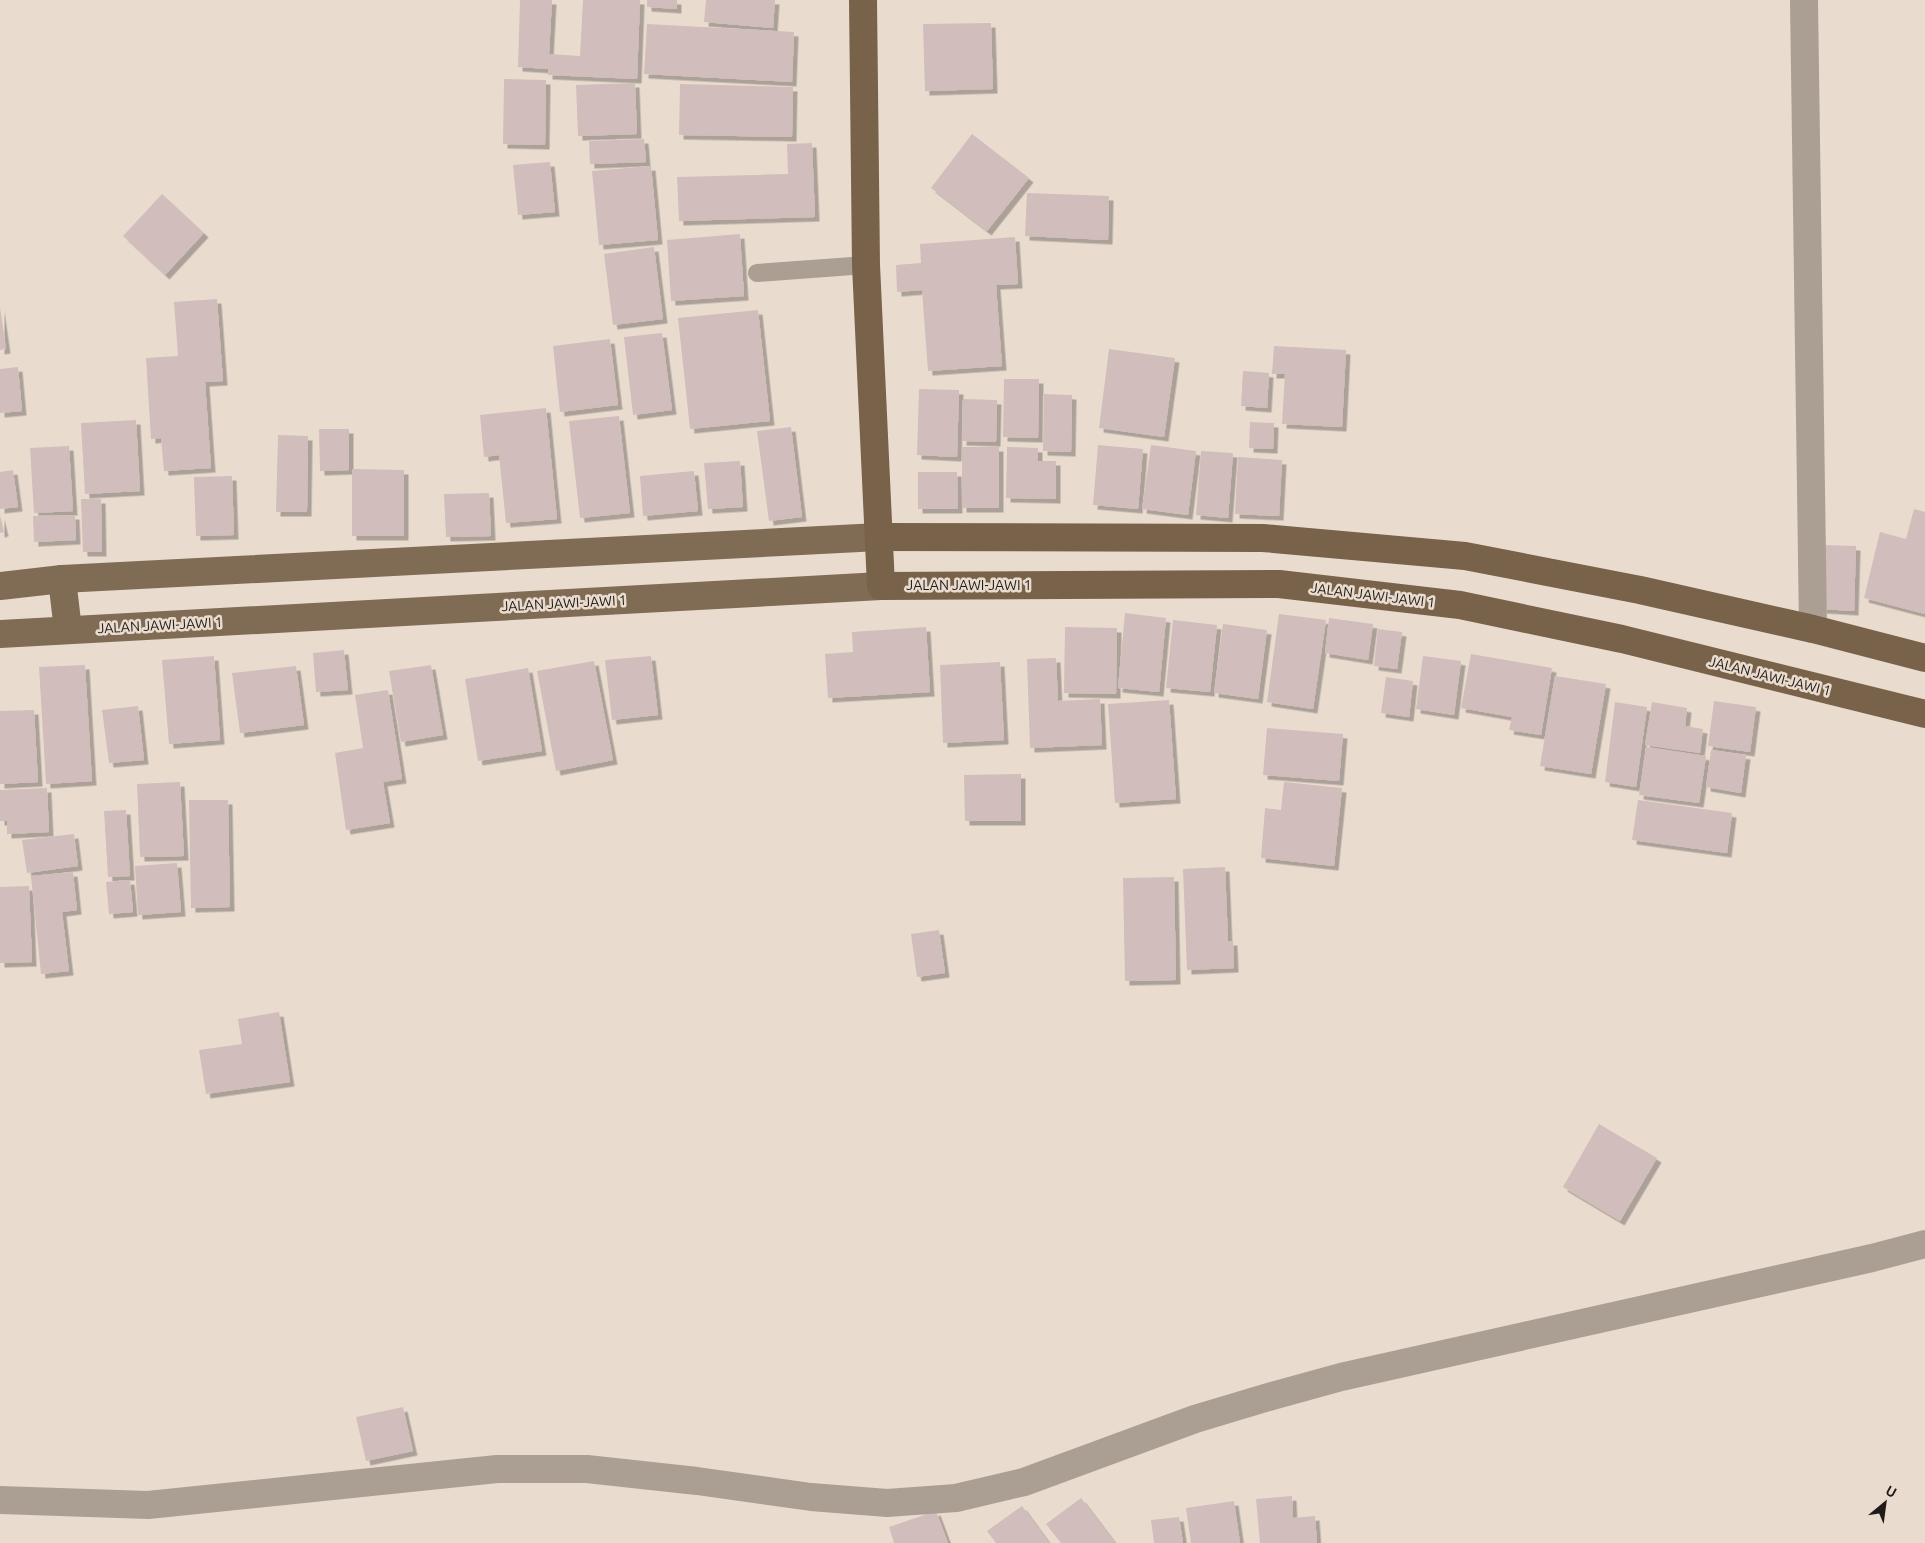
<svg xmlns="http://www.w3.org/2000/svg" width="1925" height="1543" viewBox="0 0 1925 1543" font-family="Ubuntu,sans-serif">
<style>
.building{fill:#d1bdbb;filter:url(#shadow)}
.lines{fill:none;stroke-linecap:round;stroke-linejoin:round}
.service{stroke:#ab9f93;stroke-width:18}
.minor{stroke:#ab9f93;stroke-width:28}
.primary{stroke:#806b55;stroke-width:28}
.trunk{stroke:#78624a;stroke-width:28}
.labels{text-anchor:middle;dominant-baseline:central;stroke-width:5;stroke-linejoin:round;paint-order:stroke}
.street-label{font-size:14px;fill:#201b17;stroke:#e9dccf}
</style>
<defs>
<filter id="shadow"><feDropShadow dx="4.5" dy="4.5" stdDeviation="0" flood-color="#0004"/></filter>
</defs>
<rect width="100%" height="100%" fill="#e9dccf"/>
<!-- building -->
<g class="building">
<path d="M520,0H552L549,54L580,56L583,0H640L637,79L548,75V69L518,67Z"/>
<path d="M647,0H677V9L647,7Z"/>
<path d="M706,0H775L773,28L704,22Z"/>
<path d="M991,23L993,89L925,91L923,24Z"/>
<path d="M647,24L794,32L792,82L644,74Z"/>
<path d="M504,79L546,80L545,145L503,144Z"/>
<path d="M635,83L637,134L578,136L576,85Z"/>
<path d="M680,84L793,87L792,137L679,135Z"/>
<path d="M972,134L1029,178L987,231L931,188Z"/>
<path d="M644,139L646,162L590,164L589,141Z"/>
<path d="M812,143L815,217L679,221L677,177L788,174L787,144Z"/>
<path d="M550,162L555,212L518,215L513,165Z"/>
<path d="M651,166L658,240L599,245L592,171Z"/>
<path d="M1027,193L1109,196L1108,240L1025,236Z"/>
<path d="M162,194L204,233L165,275L123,236Z"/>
<path d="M740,234L744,296L671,301L667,240Z"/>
<path d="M1015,237L1018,284L996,285L1002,366L928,371L922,290L897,292L896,265L921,263L920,244Z"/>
<path d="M654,247L663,319L613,325L604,254Z"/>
<path d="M217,299L223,381L205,382L211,468L164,471L161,438L151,439L146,358L178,356L174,302Z"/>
<path d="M0,307L6,349L0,350Z"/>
<path d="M758,310L770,421L690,429L678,318Z"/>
<path d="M662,333L672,410L633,415L624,337Z"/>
<path d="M610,339L618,405L560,412L553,346Z"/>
<path d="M1274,346L1346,350L1342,427L1282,424L1285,374H1272Z"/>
<path d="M1109,349L1175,358L1164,437L1099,428Z"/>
<path d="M18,367L22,411L0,413V369Z"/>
<path d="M1243,371L1269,373L1267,408L1241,406Z"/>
<path d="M1004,379H1039L1038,438L1003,437Z"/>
<path d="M919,389L959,390L957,457L917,455Z"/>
<path d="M1044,394L1072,395L1071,452L1043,451Z"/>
<path d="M963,399L997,400L996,442L962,441Z"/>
<path d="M546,408L557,519L506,523L499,455L484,457L480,415Z"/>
<path d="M619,416L630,513L580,518L569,421Z"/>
<path d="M136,420L140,491L85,494L81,423Z"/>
<path d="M1250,422L1274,423L1273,449L1249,448Z"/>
<path d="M791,427L802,517L769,521L757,431Z"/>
<path d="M319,429H349V470L320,471Z"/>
<path d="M278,435L308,436L307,512H276Z"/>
<path d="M1098,445L1143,449L1138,509L1093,505Z"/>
<path d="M1151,445L1196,451L1188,515L1142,509Z"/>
<path d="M69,446L73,511L34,513L30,448Z"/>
<rect x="962" y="447" width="37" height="61"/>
<path d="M1007,447L1038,448V461H1056V499L1006,498Z"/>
<path d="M1201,451L1233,453L1228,518L1196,515Z"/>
<path d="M1238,457L1282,460L1279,516L1235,514Z"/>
<path d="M740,461L743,507L708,509L704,463Z"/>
<path d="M352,469L404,470V536H352Z"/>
<path d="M13,470L18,507L0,509V472Z"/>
<path d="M694,471L698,511L643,516L640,476Z"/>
<path d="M918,472H957L958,509H918Z"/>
<path d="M232,476L234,535L196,536L194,477Z"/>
<path d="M489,493L491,536L446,537L444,494Z"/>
<path d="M81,499H101L102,552H83Z"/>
<path d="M1914,509L1925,512V614L1864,598L1880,532L1906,539Z"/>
<path d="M0,515L4,532L0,533Z"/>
<path d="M75,515L76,540L34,542L33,516Z"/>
<path d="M1824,545L1856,546L1854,611L1822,609Z"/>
<path d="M1125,613L1166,618L1159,692L1118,688Z"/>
<path d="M1279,614L1326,620L1313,709L1267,702Z"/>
<path d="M1329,618L1373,624L1368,660L1325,653Z"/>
<path d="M1173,620L1217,625L1210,692L1166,688Z"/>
<path d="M1223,624L1267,630L1258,699L1214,693Z"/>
<path d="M926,627L930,692L828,698L825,654L853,652L852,632Z"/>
<path d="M1065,627L1117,628L1116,694L1064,693Z"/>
<path d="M1378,629L1402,632L1397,669L1374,666Z"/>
<path d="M344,650L348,690L316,692L313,653Z"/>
<path d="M1471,654L1552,668L1541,735L1509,730L1512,717L1461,708Z"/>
<path d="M214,656L220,740L169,744L162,660Z"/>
<path d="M651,656L658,715L612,720L605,660Z"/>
<path d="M1423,656L1461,661L1454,715L1416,709Z"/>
<path d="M1056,658L1058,701L1100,699L1102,745L1030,748L1027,659Z"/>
<path d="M594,661L613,760L556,771L537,671Z"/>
<path d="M1000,662L1004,740L943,743L940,665Z"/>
<path d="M85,665L92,781L46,784L39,667Z"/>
<path d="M431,665L443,735L401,742L389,671Z"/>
<path d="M296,666L304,725L240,733L232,673Z"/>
<path d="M528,668L542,751L478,761L465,679Z"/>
<path d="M1555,676L1606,684L1591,774L1540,766Z"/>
<path d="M1386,677L1413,681L1409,717L1381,713Z"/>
<path d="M388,690L402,779L383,782L390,823L346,830L335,753L363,748L355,695Z"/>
<path d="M1169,700L1176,799L1115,803L1108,704Z"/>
<path d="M1714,701L1756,707L1750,752L1708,746Z"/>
<path d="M1615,702L1647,707L1636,787L1605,782Z"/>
<path d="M1652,702L1687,708L1685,726L1703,729L1700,753L1645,745Z"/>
<path d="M138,706L144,760L109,763L102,710Z"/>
<path d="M34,710L38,782L0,784V711Z"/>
<path d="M1267,728L1343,734L1339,781L1263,775Z"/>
<path d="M1646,747L1706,756L1699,803L1639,795Z"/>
<path d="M1711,750L1746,755L1741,793L1706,787Z"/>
<path d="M1021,774V821H965L964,775Z"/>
<path d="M180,782L184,856L140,857L137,784Z"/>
<path d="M1284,782L1342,788L1334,866L1261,858L1265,808L1281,810Z"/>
<path d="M47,788L49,832L7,834V821H0V790Z"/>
<path d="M189,800H228L230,907L191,908Z"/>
<path d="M1638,800L1732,813L1727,853L1632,840Z"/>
<path d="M126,810L130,876L108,877L104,811Z"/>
<path d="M74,834L78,866L27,873L22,840Z"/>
<path d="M177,863L181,912L138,915L135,866Z"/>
<path d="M1225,867L1228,941H1233L1234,968L1187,970L1183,869Z"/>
<path d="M73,872L77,910L62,912L69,971L41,974L31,876Z"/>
<path d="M1174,877L1176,980L1125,981L1123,878Z"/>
<path d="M130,880L133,912L109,914L106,882Z"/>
<path d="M29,886L32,962L0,963V887Z"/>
<path d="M939,930L945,973L917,977L911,934Z"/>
<path d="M279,1012L290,1082L206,1094L199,1050L242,1044L238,1019Z"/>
<path d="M1599,1124L1657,1158L1620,1221L1563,1187Z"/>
<path d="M403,1407L413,1451L366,1461L356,1417Z"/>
<path d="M1292,1496L1293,1518L1315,1516L1317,1543H1260L1256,1499Z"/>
<path d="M1081,1498L1115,1543H1061L1046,1524Z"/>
<path d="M1234,1501L1240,1543H1191L1186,1508Z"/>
<path d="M1022,1506L1049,1543H996L987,1531Z"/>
<path d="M936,1511L948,1543H894L889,1527Z"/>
<path d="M1179,1517L1183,1543H1154L1151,1520Z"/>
</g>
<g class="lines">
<!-- service -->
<path class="service" d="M757,273L866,265"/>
<!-- minor -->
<g class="minor">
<path d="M1804,0L1813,629"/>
<path d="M0,1500L148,1505L497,1469H587L697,1481L811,1497L887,1503L956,1498L1024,1482L1195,1419L1272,1396L1341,1377L1872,1258L1925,1244"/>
</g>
<!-- primary -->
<g class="primary">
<path d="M62,579L68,630"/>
<path d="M0,586L62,579L879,537"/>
<path d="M0,634L881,586"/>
</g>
<!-- trunk -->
<g class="trunk">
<path d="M863,0L866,265L881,586L1279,584L1460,605L1622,639L1925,714"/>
<path d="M879,537L1263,538L1465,556L1640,590L1813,629L1925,658"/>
</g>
</g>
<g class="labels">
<!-- street labels -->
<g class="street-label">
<text x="969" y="585">JALAN JAWI-JAWI 1</text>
<text transform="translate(1373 595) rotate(7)">JALAN JAWI-JAWI 1</text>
<text transform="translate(564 603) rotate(-3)">JALAN JAWI-JAWI 1</text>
<text transform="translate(160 625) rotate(-3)">JALAN JAWI-JAWI 1</text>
<text transform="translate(1770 676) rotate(14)">JALAN JAWI-JAWI 1</text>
</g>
</g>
<!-- north arrow -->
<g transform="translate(1885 1503) rotate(29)" stroke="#e9dccf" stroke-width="4" paint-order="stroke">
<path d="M0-4L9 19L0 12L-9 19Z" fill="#201b17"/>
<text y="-8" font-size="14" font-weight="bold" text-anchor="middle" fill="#201b17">U</text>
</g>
</svg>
